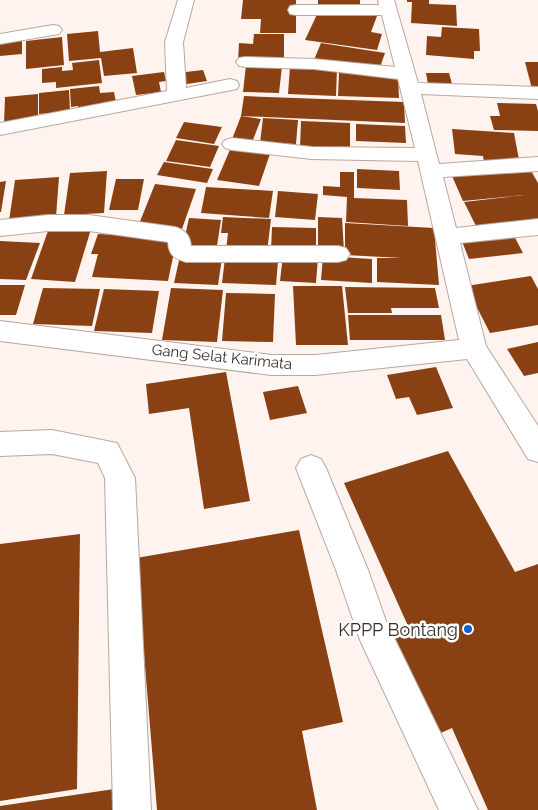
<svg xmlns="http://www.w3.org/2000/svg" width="538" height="810" viewBox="0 0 538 810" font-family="Raleway,sans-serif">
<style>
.building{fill:#894113}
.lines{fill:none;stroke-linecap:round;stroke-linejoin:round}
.minor-casing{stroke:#b8a89f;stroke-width:2}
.minor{fill:#fff;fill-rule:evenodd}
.poi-dot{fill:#1560cb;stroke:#fff;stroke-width:2}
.labels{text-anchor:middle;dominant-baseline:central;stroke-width:5;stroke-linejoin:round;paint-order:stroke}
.street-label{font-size:15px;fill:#37302d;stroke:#fff}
.near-poi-label{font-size:18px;fill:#37302d;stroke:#fff;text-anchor:end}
</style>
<rect width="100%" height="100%" fill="#fef3ee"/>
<!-- building -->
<g class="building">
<path d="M243,0H296V33H260L261,19H241Z"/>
<path d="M318,0H360V6L318,5Z"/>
<path d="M407,0H429V4L456,5L457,26L411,23L412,2H407Z"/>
<path d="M320,8L377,16L371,32L382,34L377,50L305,40Z"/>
<path d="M442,27L479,29L480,51H474V59L426,55L427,36L441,37Z"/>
<path d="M98,31L100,52L133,48L137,73L104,76L101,58L69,61L67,34Z"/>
<path d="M254,34H284V62L238,61L239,43L253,44Z"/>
<path d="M62,37L64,65L26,69V41Z"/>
<path d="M22,40V54L0,56V42Z"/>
<path d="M321,43L385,53L379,70L314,60Z"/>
<path d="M99,60L102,83L56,88V82L42,83V69L62,67V71L73,70L72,63Z"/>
<path d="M525,62H538V90L532,89Z"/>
<path d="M246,65L282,66L279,93L243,92Z"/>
<path d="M290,67L337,69L336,96L288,94Z"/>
<path d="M203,70L207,81L180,85L177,73Z"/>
<path d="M164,72L166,81L159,82L161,92L136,95L132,76Z"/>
<path d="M339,73L398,75L399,98L338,96Z"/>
<path d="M426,73H449L452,84H428Z"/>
<path d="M99,86L100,93L114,92L116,102L78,108V106L71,107L70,89Z"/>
<path d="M69,90L70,111L39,114V93Z"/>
<path d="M38,94V120L4,124L5,97Z"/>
<path d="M244,96L404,102L405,123L241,116Z"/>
<path d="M497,103L536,104L538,111V131L494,130L490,116H500Z"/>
<path d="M241,116L261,119L251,145L231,142Z"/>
<path d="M263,118L298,120L296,144L260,143Z"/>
<path d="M301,121L350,123V150L300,148Z"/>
<path d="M184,122L222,127L214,144L176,138Z"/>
<path d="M356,124L405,126L406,143L356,141Z"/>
<path d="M452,129L514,133L520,165L484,162L483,156L455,154Z"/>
<path d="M176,140L219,146L210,167L166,161Z"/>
<path d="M232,145L271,151L259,186L217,180Z"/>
<path d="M164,162L213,169L207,183L157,175Z"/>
<path d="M357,169L399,171L400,190L357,188Z"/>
<path d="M530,169L538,183V224L478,230L464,202L524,195L463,201L452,176Z"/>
<path d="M107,171L104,213L64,215L70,173Z"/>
<path d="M340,172H354V198L407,200L408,226L346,222L347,197L323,195V186L340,187Z"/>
<path d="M59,177L56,217L9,221L15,180Z"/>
<path d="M116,179H144L138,210H109Z"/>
<path d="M6,181L1,212H0V182Z"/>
<path d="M155,184L196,189L182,229L139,224Z"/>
<path d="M206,187L273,191L269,218L201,213Z"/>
<path d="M278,191L318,194L315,220L275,217Z"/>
<path d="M223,217L271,219L267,252L226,250L228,233H221Z"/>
<path d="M318,217L342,218L344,251L318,250Z"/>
<path d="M189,218L221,220L216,252L182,250Z"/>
<path d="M345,223L434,228L439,285L377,282V258H402L345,255Z"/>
<path d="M272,227L316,228V252L271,251Z"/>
<path d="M49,228L91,229L75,282L31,279Z"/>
<path d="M98,234L177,238L168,281L92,277L98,254H91Z"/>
<path d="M513,234L523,253L469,259L461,239Z"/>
<path d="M0,241L40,243L26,280L0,279Z"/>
<path d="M283,255L318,257L316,283L280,281Z"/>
<path d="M180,256L222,258L218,285L174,283Z"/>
<path d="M323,256L372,259V283L321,280Z"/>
<path d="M225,258L278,261L276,285L222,283Z"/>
<path d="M531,276L538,289V325L490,333L466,286Z"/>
<path d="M0,285H25L16,315H0Z"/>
<path d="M293,286H342L348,345H296Z"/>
<path d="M345,287L435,288L439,308H391L392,313H348Z"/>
<path d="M43,288L100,289L92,326L33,324Z"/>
<path d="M171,288L223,290L217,342L162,340Z"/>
<path d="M104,289L159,291L152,333L94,331Z"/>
<path d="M226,293L275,294L273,342L222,341Z"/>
<path d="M348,315H441L445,340H350Z"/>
<path d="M538,342V373L524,376L507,349Z"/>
<path d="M436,367L453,408L417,415L409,397L396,399L387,375Z"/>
<path d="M226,372L250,501L204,509L189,408L149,414L146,384Z"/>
<path d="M298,386L307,413L270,420L263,392Z"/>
<path d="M448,451L515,572L538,564V810H488L452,728L434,736L389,632L408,626L344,483Z"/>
<path d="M299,530L343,722L302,731L317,810H157L136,558Z"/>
<path d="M80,534L77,789L0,801V544Z"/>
<path d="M121,788L122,810H0V806Z"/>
</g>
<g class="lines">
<!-- minor casing -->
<g class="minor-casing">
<g id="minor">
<path d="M178,0H194L183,42L186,88L230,79L237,81L239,85L237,89L0,135V123L167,91L165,42Z"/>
<path d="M378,0H394L418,83L538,87V99L421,94L439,164L538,157V171L443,177L456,228L538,219V235L460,243L486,346L538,426V462L528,459L467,359L316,375H271L0,341V321L271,355H316L459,340L418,161L312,159L232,150L225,148L222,144L225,140L232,138L312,147L415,148L398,79L314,69L245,67L239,66L236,62L239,58L245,57L314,59L395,67L382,15H296L290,14L288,10L290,6L296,5H379Z"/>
<path d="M53,25L59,26L62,30L59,34L0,44V34Z"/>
<path d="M48,215H89L175,227C185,230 190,235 191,246H338L346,248L350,254L346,260L338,262H186C173,258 169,255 168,242L89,231H48L0,236V220Z"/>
<path d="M52,430L117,443L135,478L151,810H113L105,478L98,463L52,454L0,456V432Z"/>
<path d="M311,455L321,459L326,468L368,570L386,621L478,810H439L360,640L336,570L296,468L301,459Z"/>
</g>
</g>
<!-- minor -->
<use href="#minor" class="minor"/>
</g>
<!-- markers -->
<circle class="poi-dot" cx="468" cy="629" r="5"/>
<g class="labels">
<!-- street labels -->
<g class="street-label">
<text transform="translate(222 357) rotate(6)">Gang Selat Karimata</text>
</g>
<!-- near-poi labels -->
<g class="near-poi-label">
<text x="458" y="629">KPPP Bontang</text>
</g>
</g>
</svg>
